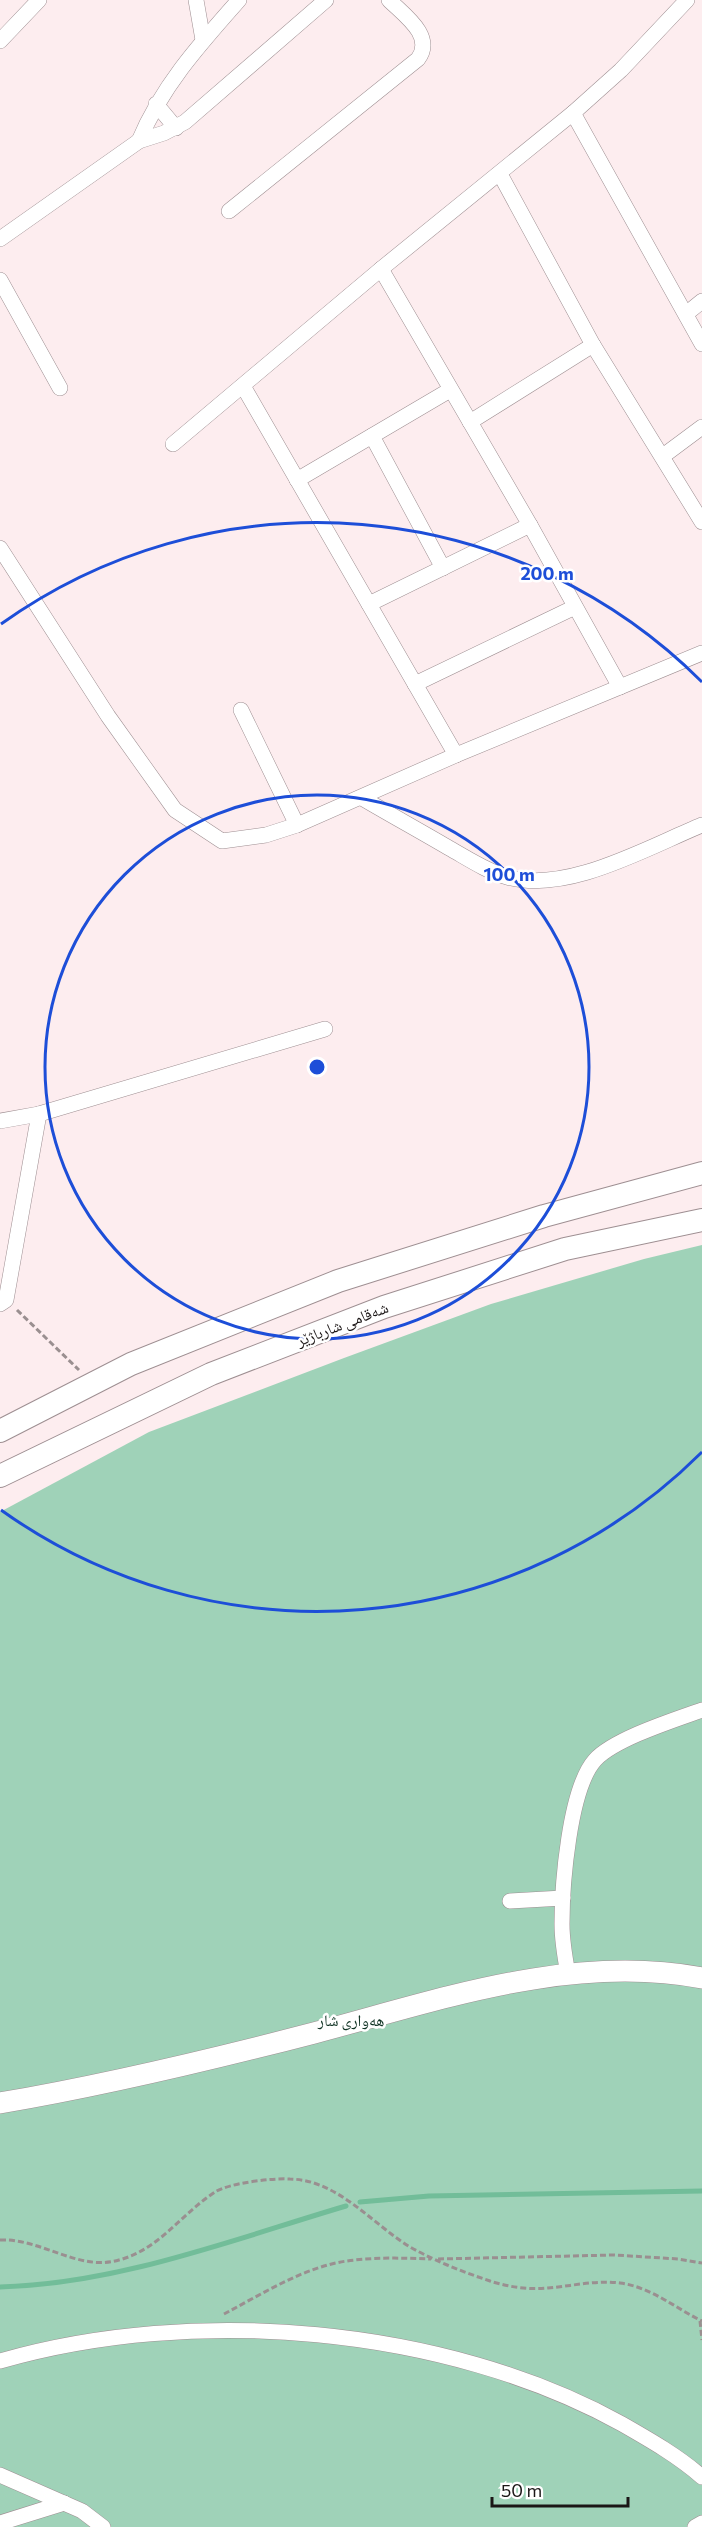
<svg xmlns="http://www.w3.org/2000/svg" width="702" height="2527" viewBox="0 0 702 2527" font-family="Commissioner,'Noto Naskh Arabic',sans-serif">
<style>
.green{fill:#9fd2b8}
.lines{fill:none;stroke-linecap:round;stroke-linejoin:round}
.stream{stroke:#72bd99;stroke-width:5}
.street-casing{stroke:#9e8f92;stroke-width:16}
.secondary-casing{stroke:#9e8f92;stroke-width:22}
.primary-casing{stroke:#9e8f92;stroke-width:24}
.path{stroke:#9a8f90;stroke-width:3;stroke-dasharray:6 3;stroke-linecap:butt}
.street{stroke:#fff;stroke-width:15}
.secondary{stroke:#fff;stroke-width:21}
.primary{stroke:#fff;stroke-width:22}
.ring{fill:none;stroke:#1d4ed8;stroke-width:3}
.labels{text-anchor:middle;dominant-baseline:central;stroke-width:5;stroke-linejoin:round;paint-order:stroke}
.street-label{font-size:16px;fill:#1b1616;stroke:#fff}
.park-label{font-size:16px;fill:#103324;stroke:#fff}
.centre{fill:#1d4ed8;stroke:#fff;stroke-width:3}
.ring-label{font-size:18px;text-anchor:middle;font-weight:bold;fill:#1d4ed8;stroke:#fff;stroke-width:5;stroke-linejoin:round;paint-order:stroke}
</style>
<rect width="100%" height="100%" fill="#fdedef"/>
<!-- green -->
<path class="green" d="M702,1245V2527H0V1512L149,1432L344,1358L491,1304L644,1259Z"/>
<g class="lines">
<!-- stream -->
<g class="stream">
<path d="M360,2202L429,2196L702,2191"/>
<path d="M0,2287C118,2284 234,2239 346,2206"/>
</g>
<!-- street casing -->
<g class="street-casing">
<g id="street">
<path d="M196,0L203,40"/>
<path d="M0,41L39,0"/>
<path d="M156,104L176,128"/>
<path d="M573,113L702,344"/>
<path d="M139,141C162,86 200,44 239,0"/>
<path d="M500,174L593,345L702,522"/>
<path d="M229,211L418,59C435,36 404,15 389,0"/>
<path d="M0,239L139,141L164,133L185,122L326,0"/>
<path d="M381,269L530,525L620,687"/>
<path d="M0,280L60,388"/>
<path d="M686,314L702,301"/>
<path d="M243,386L456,755"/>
<path d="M470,422L593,345"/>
<path d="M372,436L443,568"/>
<path d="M173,444L381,269L573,113L621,70L687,0"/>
<path d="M663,456L702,427"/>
<path d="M297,480L450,390"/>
<path d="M0,548L108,716L175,810L222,841L266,835L297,825L456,755L702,653"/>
<path d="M369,604L530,525"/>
<path d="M415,684L575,607"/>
<path d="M241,710L297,825"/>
<path d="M362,798C391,815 420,831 449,848C467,858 486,871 507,877C567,894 646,848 702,825"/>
<path d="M0,1121L39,1114L325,1029"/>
<path d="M0,1304L6,1300L39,1114"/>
<path d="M510,1901L563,1898"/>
<path d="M568,1974C565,1958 562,1941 562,1924C562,1886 569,1789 595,1760C614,1739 674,1720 702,1710"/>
<path d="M0,2361C194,2305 445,2326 622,2424C650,2440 678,2456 702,2477"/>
<path d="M0,2475L82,2511L103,2527"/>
<path d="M0,2523L64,2503"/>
<path d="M695,2527L702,2523"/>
</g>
</g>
<!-- secondary casing -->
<g class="secondary-casing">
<path id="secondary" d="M0,2103C106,2085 210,2060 314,2033C439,2000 572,1953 702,1978"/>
</g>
<!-- primary casing -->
<g class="primary-casing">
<g id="primary">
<path d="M0,1431L131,1364L338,1281L544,1216L702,1173"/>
<path d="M0,1476L211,1374L384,1307L565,1249L702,1220"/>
</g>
</g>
<!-- path -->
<g class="path">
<path d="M17,1310L79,1370"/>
<path d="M0,2240C41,2238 79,2272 119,2260C160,2249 181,2214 215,2192C229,2183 272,2178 290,2179C338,2180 371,2223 410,2247C435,2261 463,2272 490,2281C508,2287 529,2290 548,2288C572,2286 596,2280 620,2283C651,2287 675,2308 702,2321"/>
<path d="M438,2259L614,2255L678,2259L702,2263"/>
<path d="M224,2314C262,2294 304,2267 347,2261C375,2257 403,2258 431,2259"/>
<path d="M700,2321L702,2340"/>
</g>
<!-- street -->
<use href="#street" class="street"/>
<!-- secondary -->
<use href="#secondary" class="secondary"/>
<!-- primary -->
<use href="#primary" class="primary"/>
</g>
<!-- distance rings -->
<g class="ring">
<circle cx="317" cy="1067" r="272"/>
<path d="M702 1452A544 544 0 0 1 1 1510M1 624A544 544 0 0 1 702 682"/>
</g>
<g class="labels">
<!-- street labels -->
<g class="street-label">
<text transform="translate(342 1323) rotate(-21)">شەقامی شارباژێر</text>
</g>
<!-- park labels -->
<g class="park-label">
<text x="351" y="2019">هەواری شار</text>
</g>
</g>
<circle cx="317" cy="1067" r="9" class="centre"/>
<g class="ring-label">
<text x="547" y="580">200 m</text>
<text x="509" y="881">100 m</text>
</g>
<!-- scale -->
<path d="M492 2497v9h136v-9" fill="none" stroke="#1b1616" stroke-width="3"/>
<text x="501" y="2497" font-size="18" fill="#1b1616" stroke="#ffffff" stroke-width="4.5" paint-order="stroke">50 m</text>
</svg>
